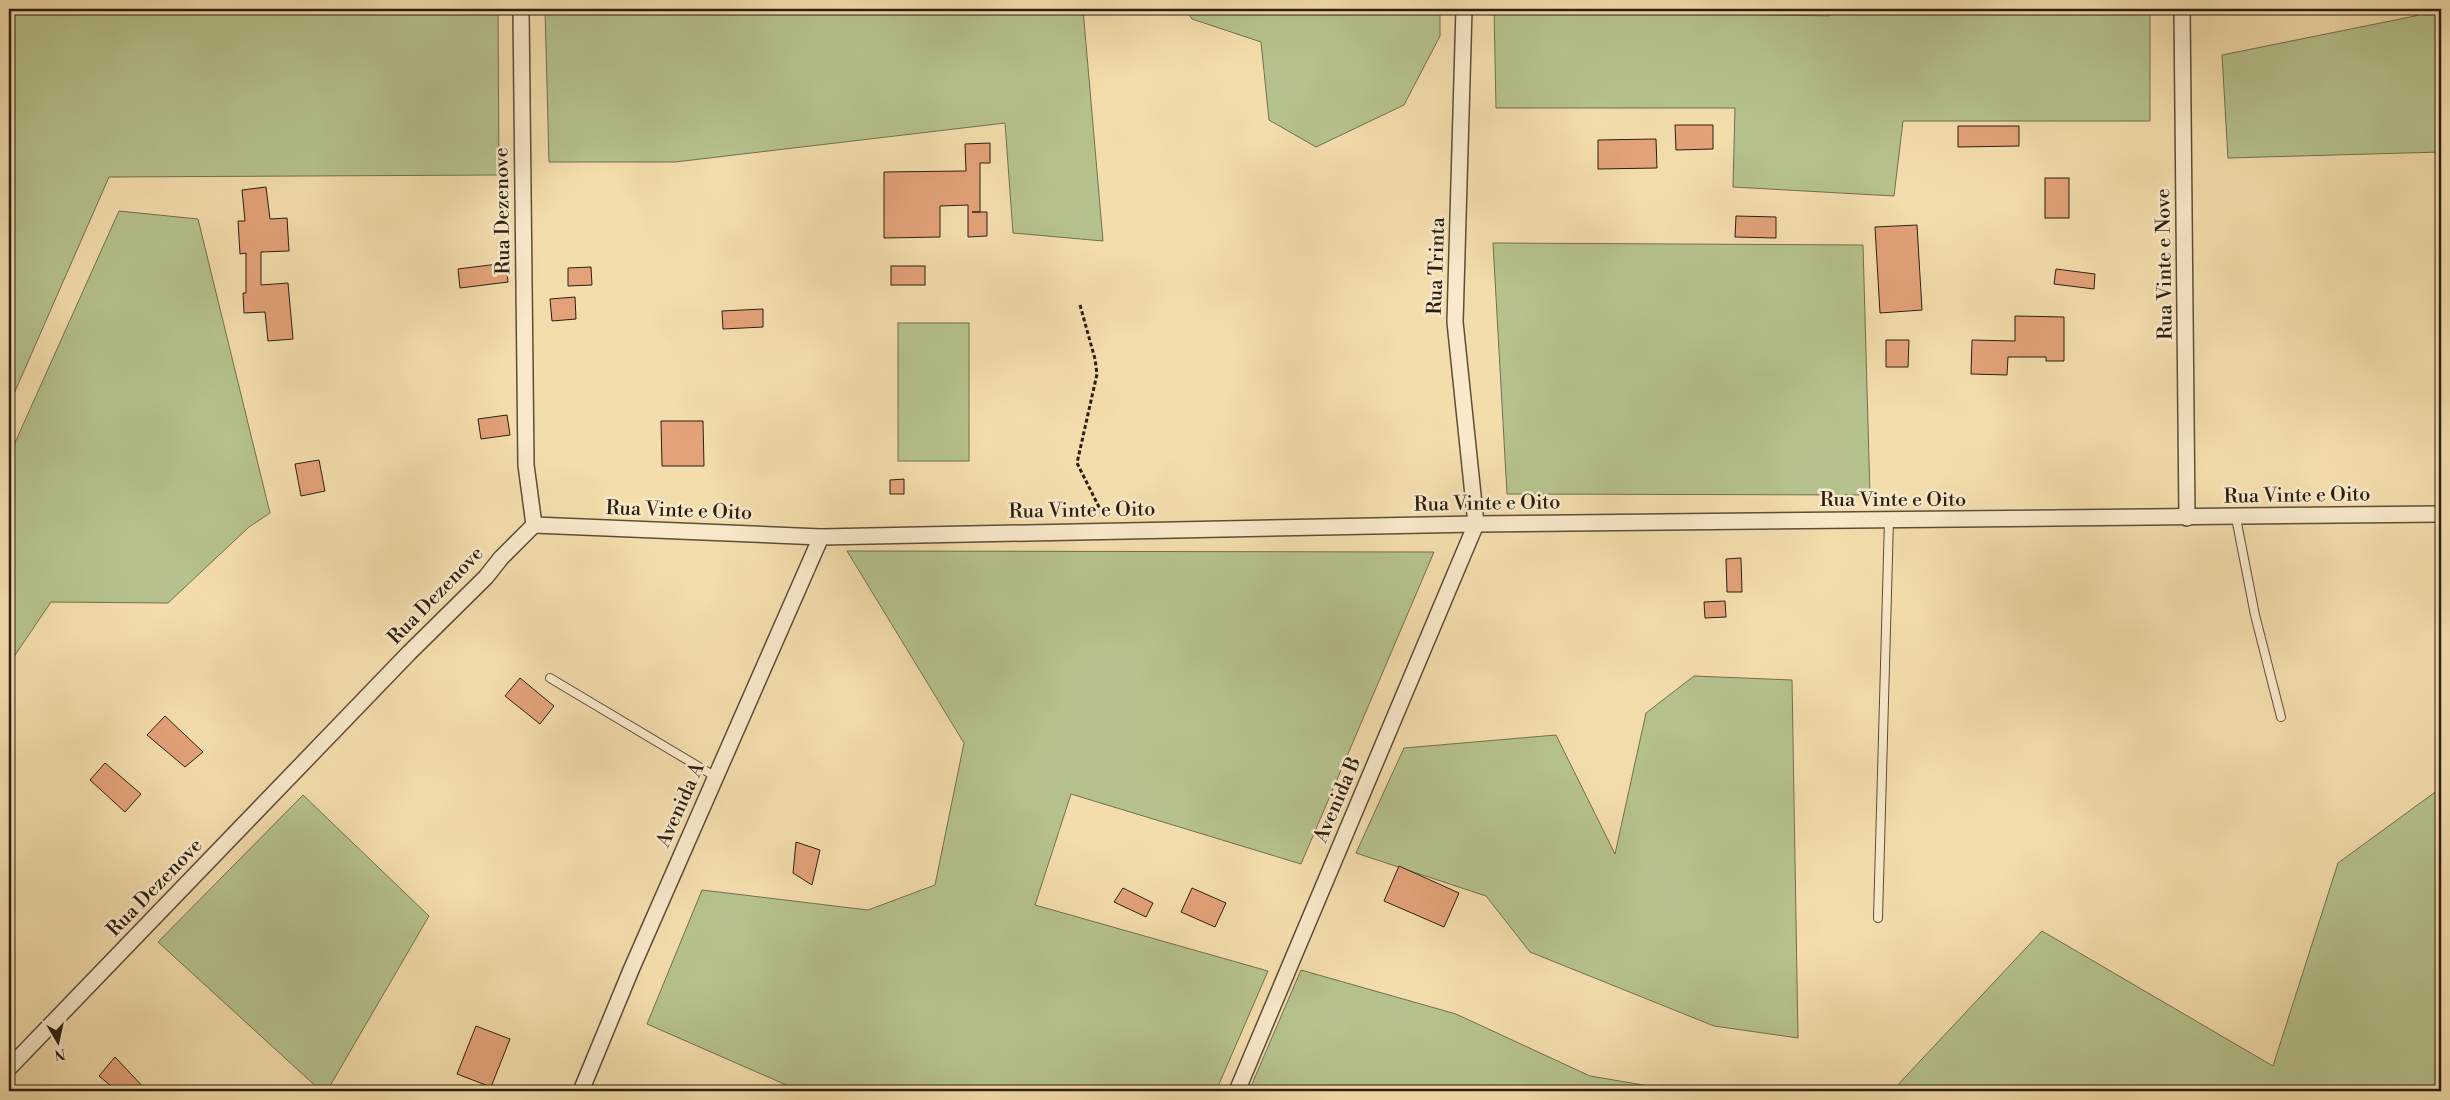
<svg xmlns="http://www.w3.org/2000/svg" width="2450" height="1100" viewBox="0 0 2450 1100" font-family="'Libre Bodoni',serif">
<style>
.green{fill:#b6c28d;stroke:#71704e}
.building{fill:#e3a279;stroke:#2c1f0f}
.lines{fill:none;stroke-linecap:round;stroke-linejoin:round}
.service-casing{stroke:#5e4e36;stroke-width:10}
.minor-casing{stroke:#5e4e36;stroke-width:18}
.path{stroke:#2c1f0f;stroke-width:3;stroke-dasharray:4 2.5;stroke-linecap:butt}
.service{stroke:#f8e9ca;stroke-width:8}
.minor{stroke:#f8e9ca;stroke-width:15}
.labels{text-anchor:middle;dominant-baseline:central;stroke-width:5;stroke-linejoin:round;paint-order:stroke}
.street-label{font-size:20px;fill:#2c1f0f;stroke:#f8e9ca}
</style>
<rect width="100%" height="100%" fill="#f4ddad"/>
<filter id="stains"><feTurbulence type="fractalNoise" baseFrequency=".004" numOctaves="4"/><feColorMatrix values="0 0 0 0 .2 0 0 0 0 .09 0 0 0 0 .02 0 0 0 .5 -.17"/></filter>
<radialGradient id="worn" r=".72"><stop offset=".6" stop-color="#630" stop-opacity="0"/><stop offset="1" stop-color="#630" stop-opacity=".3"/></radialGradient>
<!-- green -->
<g class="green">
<path d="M9,9H498L499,175L109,177L9,405Z"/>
<path d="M545,9H1083L1103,241L1013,233L1005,123L675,162H549Z"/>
<path d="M1186,9H1440V36L1404,105L1316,147L1269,120L1261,42L1192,19Z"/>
<path d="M1494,9L1829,16V9H2150V121H1903L1894,196L1733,187L1735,108H1496Z"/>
<path d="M2430,9H2441V152L2228,158L2222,55L2415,16Z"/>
<path d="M119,211L198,219L270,513L249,527L168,603L51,602L9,664V456Z"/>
<path d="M1493,243L1863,245L1870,495L1507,494Z"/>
<rect x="898" y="323" width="71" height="138"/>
<path d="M847,551L1434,552L1301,864L1071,794L1035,905L1268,971L1216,1091H800L647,1024L702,890L868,910L935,885L964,743Z"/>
<path d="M1694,676L1792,680L1798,1038L1714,1026L1530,952L1486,896L1356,853L1404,748L1556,735L1615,854L1646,713Z"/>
<path d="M2438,790L2441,792V1091H1892L2042,931L2273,1066L2338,863Z"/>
<path d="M303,795L429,916L327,1091H321L158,942Z"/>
<path d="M1301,970L1456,1014L1590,1076L1679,1091H1249Z"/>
</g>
<!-- building -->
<g class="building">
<path d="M1675,125H1713V149L1676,150Z"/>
<path d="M1958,126H2019V146L1958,147Z"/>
<path d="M1656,139L1657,168L1598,169V140Z"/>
<path d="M990,143V163H980V212H972H987V236L968,237V205L940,206V237L884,238V172L966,171L965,144Z"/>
<rect x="2045" y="178" width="24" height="40"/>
<path d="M266,187L270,219L287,218L289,251L261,252V285L288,283L293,339L268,341L265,312L244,313L243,293H246V253L240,254L238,221H245L242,190Z"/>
<path d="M1736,216L1776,217V238L1735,237Z"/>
<path d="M1917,225L1922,310L1880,313L1875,227Z"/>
<path d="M506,263L508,282L460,288L458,269Z"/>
<rect x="891" y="266" width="34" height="19"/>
<path d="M591,267L592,285L568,286V268Z"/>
<path d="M2056,269L2095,274L2094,289L2054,284Z"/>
<path d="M575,297L576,319L552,321L550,299Z"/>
<path d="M763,309V327L723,329L722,311Z"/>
<path d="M2015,316L2064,317V361H2046V357H2008L2007,375L1971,374L1972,340L2015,341Z"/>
<path d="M1886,340H1909L1908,367H1886Z"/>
<path d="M507,415L510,435L481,439L478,419Z"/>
<path d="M661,421H703L704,466H662Z"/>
<path d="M319,460L325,491L301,496L295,464Z"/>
<path d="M904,479V494H890V480Z"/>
<path d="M1741,558L1742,592H1727L1726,559Z"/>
<path d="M1725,601L1726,617L1705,618L1704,602Z"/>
<path d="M520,678L554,706L540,724L505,696Z"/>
<path d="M165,716L203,752L185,767L147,735Z"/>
<path d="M105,763L141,794L125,812L90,780Z"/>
<path d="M796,842L820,850L812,885L793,873Z"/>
<path d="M1399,866L1459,893L1444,927L1384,901Z"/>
<path d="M1123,888L1153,903L1146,917L1114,902Z"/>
<path d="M1192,888L1226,903L1215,927L1181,912Z"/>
<path d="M476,1026L510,1039L491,1087L457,1074Z"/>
<path d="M115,1057L147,1091H117L99,1076Z"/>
</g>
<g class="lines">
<!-- service casing -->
<g class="service-casing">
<g id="service">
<path d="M2236,518L2255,615L2281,717"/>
<path d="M550,678L716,777"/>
<path d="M1878,918L1889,520"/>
</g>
</g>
<!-- minor casing -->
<g class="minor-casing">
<g id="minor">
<path d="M2182,9L2187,518"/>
<path d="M534,525L821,537L1476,524L2441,514"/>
<path d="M9,1068L409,653L486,577L501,558L534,525L526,465L521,9"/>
<path d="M581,1091L631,970L821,537"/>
<path d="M1237,1091L1476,524L1455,322L1464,9"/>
</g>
</g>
<!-- path -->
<path class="path" d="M1080,305L1095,359L1097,374L1077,463L1101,511L1100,516"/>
<!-- service -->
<use href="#service" class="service"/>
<!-- minor -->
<use href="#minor" class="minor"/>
</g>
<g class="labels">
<!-- street labels -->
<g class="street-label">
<text transform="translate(503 211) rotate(-91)">Rua Dezenove</text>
<text transform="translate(2165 264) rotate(-91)">Rua Vinte e Nove</text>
<text transform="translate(1437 266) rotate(-88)">Rua Trinta</text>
<text transform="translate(2297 496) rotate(-1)">Rua Vinte e Oito</text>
<text x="1893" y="500">Rua Vinte e Oito</text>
<text transform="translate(1487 504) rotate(-1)">Rua Vinte e Oito</text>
<text transform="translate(679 511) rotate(2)">Rua Vinte e Oito</text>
<text transform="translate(1082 511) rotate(-1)">Rua Vinte e Oito</text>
<text transform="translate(436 596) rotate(-46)">Rua Dezenove</text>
<text transform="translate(1338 800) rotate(-67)">Avenida B</text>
<text transform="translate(681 805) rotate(-66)">Avenida A</text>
<text transform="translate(155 888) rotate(-46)">Rua Dezenove</text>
</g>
</g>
<!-- margin -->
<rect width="2450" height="1100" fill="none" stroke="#f4ddad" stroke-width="30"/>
<rect x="10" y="10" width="2430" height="1080" fill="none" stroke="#2c1f0f" stroke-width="2.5"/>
<rect x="15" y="15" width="2420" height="1070" fill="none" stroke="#2c1f0f"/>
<!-- north arrow -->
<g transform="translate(58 1042) rotate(171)" stroke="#f8e9ca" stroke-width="4" paint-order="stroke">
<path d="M0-4L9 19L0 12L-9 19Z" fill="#2c1f0f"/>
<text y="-8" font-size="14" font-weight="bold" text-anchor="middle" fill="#2c1f0f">N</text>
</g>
<rect width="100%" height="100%" filter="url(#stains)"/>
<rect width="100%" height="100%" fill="url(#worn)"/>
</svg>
